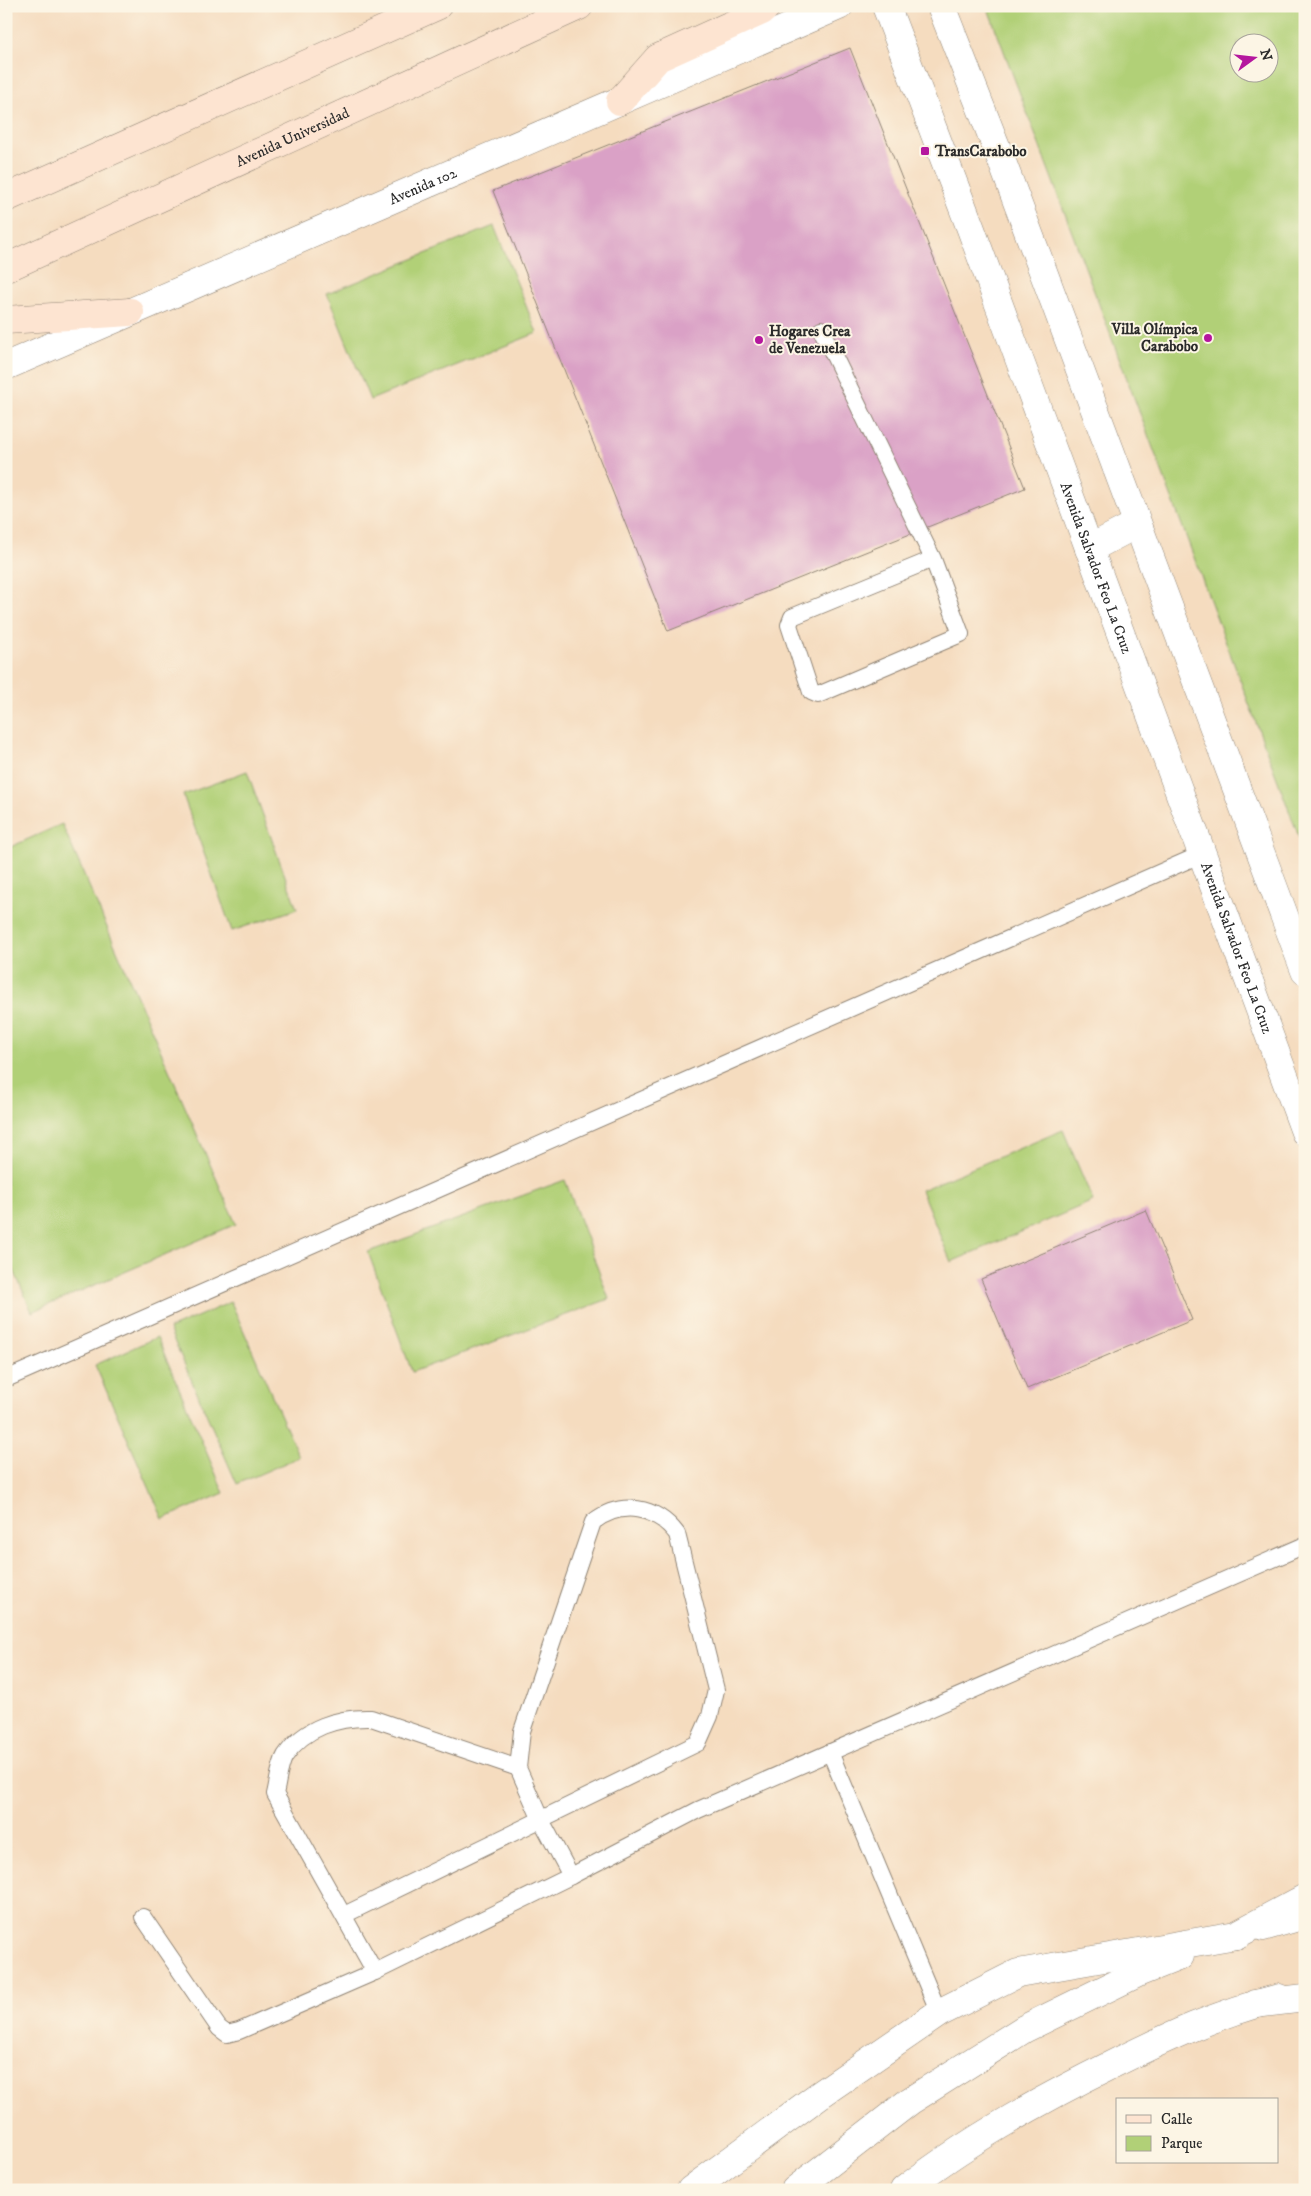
<svg xmlns="http://www.w3.org/2000/svg" width="1311" height="2196" viewBox="0 0 1311 2196" font-family="'IM FELL DW Pica',serif">
<style>
.green{fill:#b1d077;stroke:#6e7e51;fill-rule:evenodd}
.building{fill:#daa1c6}
.lines{fill:none;stroke-linecap:round;stroke-linejoin:round}
.service-casing{stroke:#908475;stroke-width:18}
.minor-casing{stroke:#908475;stroke-width:29}
.tertiary-casing{stroke:#908475;stroke-width:29}
.secondary-casing{stroke:#908475;stroke-width:29}
.service{stroke:#fff;stroke-width:16}
.minor{stroke:#fff;stroke-width:28}
.tertiary{stroke:#fff;stroke-width:28}
.secondary{stroke:#fde4d1;stroke-width:28}
.poi-dot{fill:#b5179e;stroke:#fcf5e5;stroke-width:2}
.labels{text-anchor:middle;dominant-baseline:central;stroke-width:4;stroke-linejoin:round;paint-order:stroke}
.street-label{font-size:15px;fill:#2b2b2b;stroke:#fcf5e5}
.poi-label{font-size:15px;font-weight:bold;fill:#2b2b2b;stroke:#fcf5e5;text-anchor:start}
</style>
<rect width="100%" height="100%" fill="#fcf5e5"/>
<filter id="ink" filterUnits="userSpaceOnUse"><feTurbulence type="fractalNoise" baseFrequency=".02" numOctaves="2"/><feDisplacementMap in="SourceGraphic" scale="10" xChannelSelector="R" yChannelSelector="G"/><feConvolveMatrix kernelMatrix="1 2 1 2 8 2 1 2 1" color-interpolation-filters="sRGB"/></filter>
<filter id="wash" filterUnits="userSpaceOnUse"><feTurbulence type="fractalNoise" baseFrequency=".0096" numOctaves="4" result="noise"/><feDisplacementMap in="SourceGraphic" scale="20" xChannelSelector="R" yChannelSelector="G"/><feGaussianBlur stdDeviation="1.12" result="paint"/><feColorMatrix in="noise" values="0 0 0 0 0 0 0 0 0 0 0 0 0 0 0 0 0 1.4 0 .05"/><feComposite in="paint" operator="in"/></filter>
<g filter="url(#wash)">
<rect width="100%" height="100%" fill="#f5dcbf"/>
<!-- green -->
<g class="green">
<path d="M987,6H1305V853ZM1268,42V72H1238V42Z"/>
<path d="M494,226L537,333L370,400L327,294Z"/>
<path d="M247,771L297,909L232,931L183,795Z"/>
<path d="M62,824L236,1224L32,1312L6,1252V849Z"/>
<path d="M1063,1130L1093,1201L951,1262L921,1190Z"/>
<path d="M565,1180L609,1299L412,1372L368,1252Z"/>
<path d="M231,1302L299,1457L237,1484L169,1329Z"/>
<path d="M157,1337L224,1493L163,1519L95,1365Z"/>
</g>
<g id="blocks">
<!-- building -->
<g class="building">
<path d="M850,48L1025,488L668,631L493,191Z"/>
<path d="M1146,1210L1192,1320L1027,1389L981,1279Z"/>
</g>
</g>
</g>
<g filter="url(#ink)">
<use href="#blocks" fill-opacity="0" stroke="#908475" stroke-width="1"/>
<g class="lines">
<!-- service casing -->
<g class="service-casing">
<g id="service">
<path d="M821,329L933,559L961,634L818,695L811,692L789,625L792,617L933,559"/>
<path d="M6,1379L1202,854"/>
<path d="M830,1752L939,2013"/>
<path d="M344,1915L698,1743L710,1716L716,1690L677,1534C656,1506 621,1500 593,1522L522,1731L518,1768L540,1818L571,1876"/>
<path d="M143,1917L219,2028L227,2034L239,2031L375,1972L571,1876L698,1810L1305,1545"/>
<path d="M375,1972L275,1794C278,1783 279,1766 285,1756C304,1727 339,1717 371,1718L518,1768"/>
</g>
</g>
<!-- minor casing -->
<g class="minor-casing">
<g id="minor">
<path id="s1" d="M6,366L839,6"/>
<path d="M1263,1927L1305,1915"/>
<path d="M691,2190L818,2096L939,2013L1018,1973L1236,1935"/>
<path d="M795,2190L910,2101L1024,2029L1140,1972L1180,1956"/>
<path d="M904,2190C968,2140 1040,2100 1113,2064C1165,2038 1221,2012 1279,1998"/>
</g>
</g>
<!-- tertiary casing -->
<g class="tertiary-casing">
<g id="tertiary">
<path id="s2" d="M886,6L971,229L1305,1132"/>
<path d="M941,6L1001,159L1305,971"/>
<path d="M1089,549L1137,524"/>
<path d="M1236,1935L1305,1898"/>
<path d="M1255,2004L1305,1998"/>
</g>
</g>
<!-- secondary casing -->
<g class="secondary-casing">
<g id="secondary">
<path d="M620,101L658,58L762,11L767,6"/>
<path d="M6,198L437,6"/>
<path id="s3" d="M6,268L579,6"/>
<path d="M6,320L130,312"/>
</g>
</g>
<!-- service -->
<use href="#service" class="service"/>
<!-- minor -->
<use href="#minor" class="minor"/>
<!-- tertiary -->
<use href="#tertiary" class="tertiary"/>
<!-- secondary -->
<use href="#secondary" class="secondary"/>
</g>
</g>
<!-- markers -->
<g class="poi-dot">
<rect x="920" y="146" width="10" height="10" rx="2.5"/>
<circle cx="1208" cy="338" r="5"/>
<circle cx="759" cy="340" r="5"/>
</g>
<g class="labels">
<!-- street labels -->
<g class="street-label">
<text stroke="none"><textPath href="#s3" startOffset="315">Avenida Universidad</textPath></text>
<text stroke="none"><textPath href="#s1" startOffset="454">Avenida 102</textPath></text>
<text stroke="none"><textPath href="#s2" startOffset="600">Avenida Salvador Feo La Cruz</textPath></text>
<text stroke="none"><textPath href="#s2" startOffset="1005">Avenida Salvador Feo La Cruz</textPath></text>
</g>
<!-- poi labels -->
<g class="poi-label">
<text x="935" y="151">TransCarabobo</text>
<text x="1198" y="329" text-anchor="end">Villa Olímpica<tspan x="1198" dy="17">Carabobo</tspan></text>
<text x="769" y="331">Hogares Crea<tspan x="769" dy="17">de Venezuela</tspan></text>
</g>
</g>
<!-- margin -->
<rect width="1311" height="2196" fill="none" stroke="#fcf5e5" stroke-width="25"/>
<!-- legend -->
<rect x="1116" y="2098" width="162" height="65" fill="#fcf5e5" stroke="#a8a49b"/>
<rect x="1126" y="2115" width="25" height="8" fill="#fde4d1" stroke="#a8a49b"/>
<text x="1161" y="2124" font-size="15" fill="#2b2b2b">Calle</text>
<rect x="1126" y="2136" width="25" height="15" fill="#b1d077" stroke="#a8a49b"/>
<text x="1161" y="2148" font-size="15" fill="#2b2b2b">Parque</text>
<!-- north arrow -->
<g transform="translate(1254 58) rotate(75)"><circle r="24" fill="#fcf5e5" stroke="#a8a49b"/>
<path d="M0-4L9 19L0 12L-9 19Z" fill="#b5179e"/>
<text y="-8" font-size="14" font-weight="bold" text-anchor="middle" fill="#2b2b2b">N</text>
</g>
</svg>
